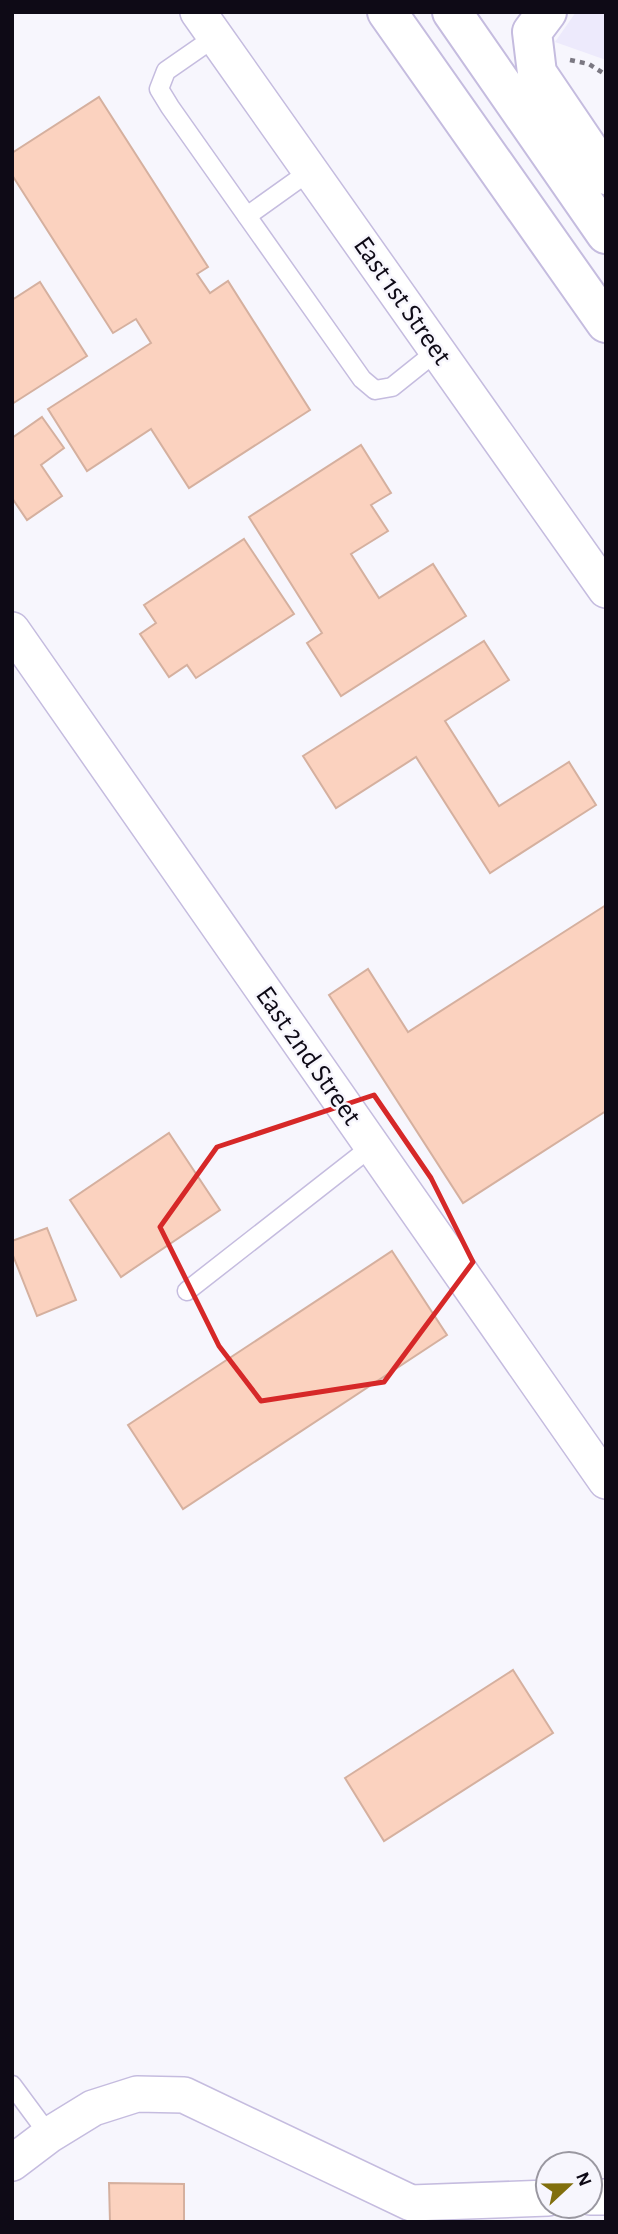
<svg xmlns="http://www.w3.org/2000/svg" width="618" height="2234" viewBox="0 0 618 2234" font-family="'Alegreya Sans',sans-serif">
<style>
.commercial{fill:#edeafc}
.building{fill:#fbd2bf;stroke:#d5b09f;stroke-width:2}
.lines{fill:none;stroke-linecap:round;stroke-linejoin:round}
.lane-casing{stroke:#c5bcdf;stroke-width:21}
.street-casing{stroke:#c5bcdf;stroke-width:38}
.secondary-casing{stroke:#c5bcdf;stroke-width:42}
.primary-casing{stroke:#c5bcdf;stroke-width:42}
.path{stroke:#7b7882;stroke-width:4.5;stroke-dasharray:5 5;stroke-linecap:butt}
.lane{stroke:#fff;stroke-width:18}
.street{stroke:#fff;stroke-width:35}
.secondary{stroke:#fff;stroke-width:38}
.primary{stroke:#fff;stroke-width:38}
.marked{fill:none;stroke:#d62828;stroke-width:5;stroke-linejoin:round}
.labels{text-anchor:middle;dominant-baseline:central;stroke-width:5;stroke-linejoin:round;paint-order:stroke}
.street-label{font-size:28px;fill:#0e0a16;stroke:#f7f6fd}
</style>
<rect width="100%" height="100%" fill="#f7f6fd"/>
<!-- commercial -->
<path class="commercial" d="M576,12H606V60L555,42Z"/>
<!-- building -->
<g class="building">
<path d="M99,97L208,267L197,274L210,293L228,281L310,410L189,488L151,429L87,471L48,409L151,343L136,319L113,333L12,175V153Z"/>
<path d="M40,282L87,356L12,404V300Z"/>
<path d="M42,417L64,448L41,465L62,496L27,520L12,498V438Z"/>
<path d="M361,445L391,493L371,505L388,531L351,554L379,598L433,564L466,616L341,696L307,643L322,633L249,517Z"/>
<path d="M244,539L294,614L196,678L187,665L169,677L140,634L156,623L144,605Z"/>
<path d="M484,641L509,680L445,721L499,806L569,762L596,805L490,873L416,757L336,808L303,756Z"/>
<path d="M606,905V1111L463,1203L329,995L368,969L408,1032Z"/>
<path d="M169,1133L220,1210L121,1277L70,1200Z"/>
<path d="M47,1228L76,1300L37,1316L12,1253V1241Z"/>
<path d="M392,1251L447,1335L183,1509L128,1425Z"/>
<path d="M513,1670L553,1733L384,1841L345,1778Z"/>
<path d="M109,2183L184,2184V2222H110Z"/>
</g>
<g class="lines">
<!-- lane casing -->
<g class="lane-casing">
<g id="lane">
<path d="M215,37L166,71L159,89L170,107L362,379L375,390L392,387L437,351"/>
<path d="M247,216L310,171"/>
<path d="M187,1291L371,1147"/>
<path d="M12,2085L49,2135"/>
</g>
</g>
<!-- street casing -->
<g class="street-casing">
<g id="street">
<path d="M198,12L606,590"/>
<path d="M12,630L606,1481"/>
<path d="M12,2163L49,2135L93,2108L137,2094L184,2095L411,2203L548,2198"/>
<path d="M590,2197H606"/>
</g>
</g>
<!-- secondary casing -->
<g class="secondary-casing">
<path id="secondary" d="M547,12L532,32L537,73L606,175"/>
</g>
<!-- primary casing -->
<g class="primary-casing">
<g id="primary">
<path d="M387,12L606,323"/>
<path d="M452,12L606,234"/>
</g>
</g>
<!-- path -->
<path class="path" d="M570,60L589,64L606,75"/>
<!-- lane -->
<use href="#lane" class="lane"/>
<!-- street -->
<use href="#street" class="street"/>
<!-- secondary -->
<use href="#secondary" class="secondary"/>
<!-- primary -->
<use href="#primary" class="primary"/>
</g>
<!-- marked area -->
<path class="marked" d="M374,1095L431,1178L473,1262L384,1382L261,1401L219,1346L160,1227L217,1147Z"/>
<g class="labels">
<!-- street labels -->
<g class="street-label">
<text transform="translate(402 301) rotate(55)">East 1st Street</text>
<text transform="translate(308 1056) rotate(55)">East 2nd Street</text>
</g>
</g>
<!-- border -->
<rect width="618" height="2234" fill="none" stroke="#0e0a16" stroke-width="28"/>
<!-- north arrow -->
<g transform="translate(569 2185) rotate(68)"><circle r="33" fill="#f7f6fd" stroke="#9a98a1" stroke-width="2"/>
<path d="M0-5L12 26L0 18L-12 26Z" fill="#816f0d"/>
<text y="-10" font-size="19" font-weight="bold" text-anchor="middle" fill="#0e0a16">N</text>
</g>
</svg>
